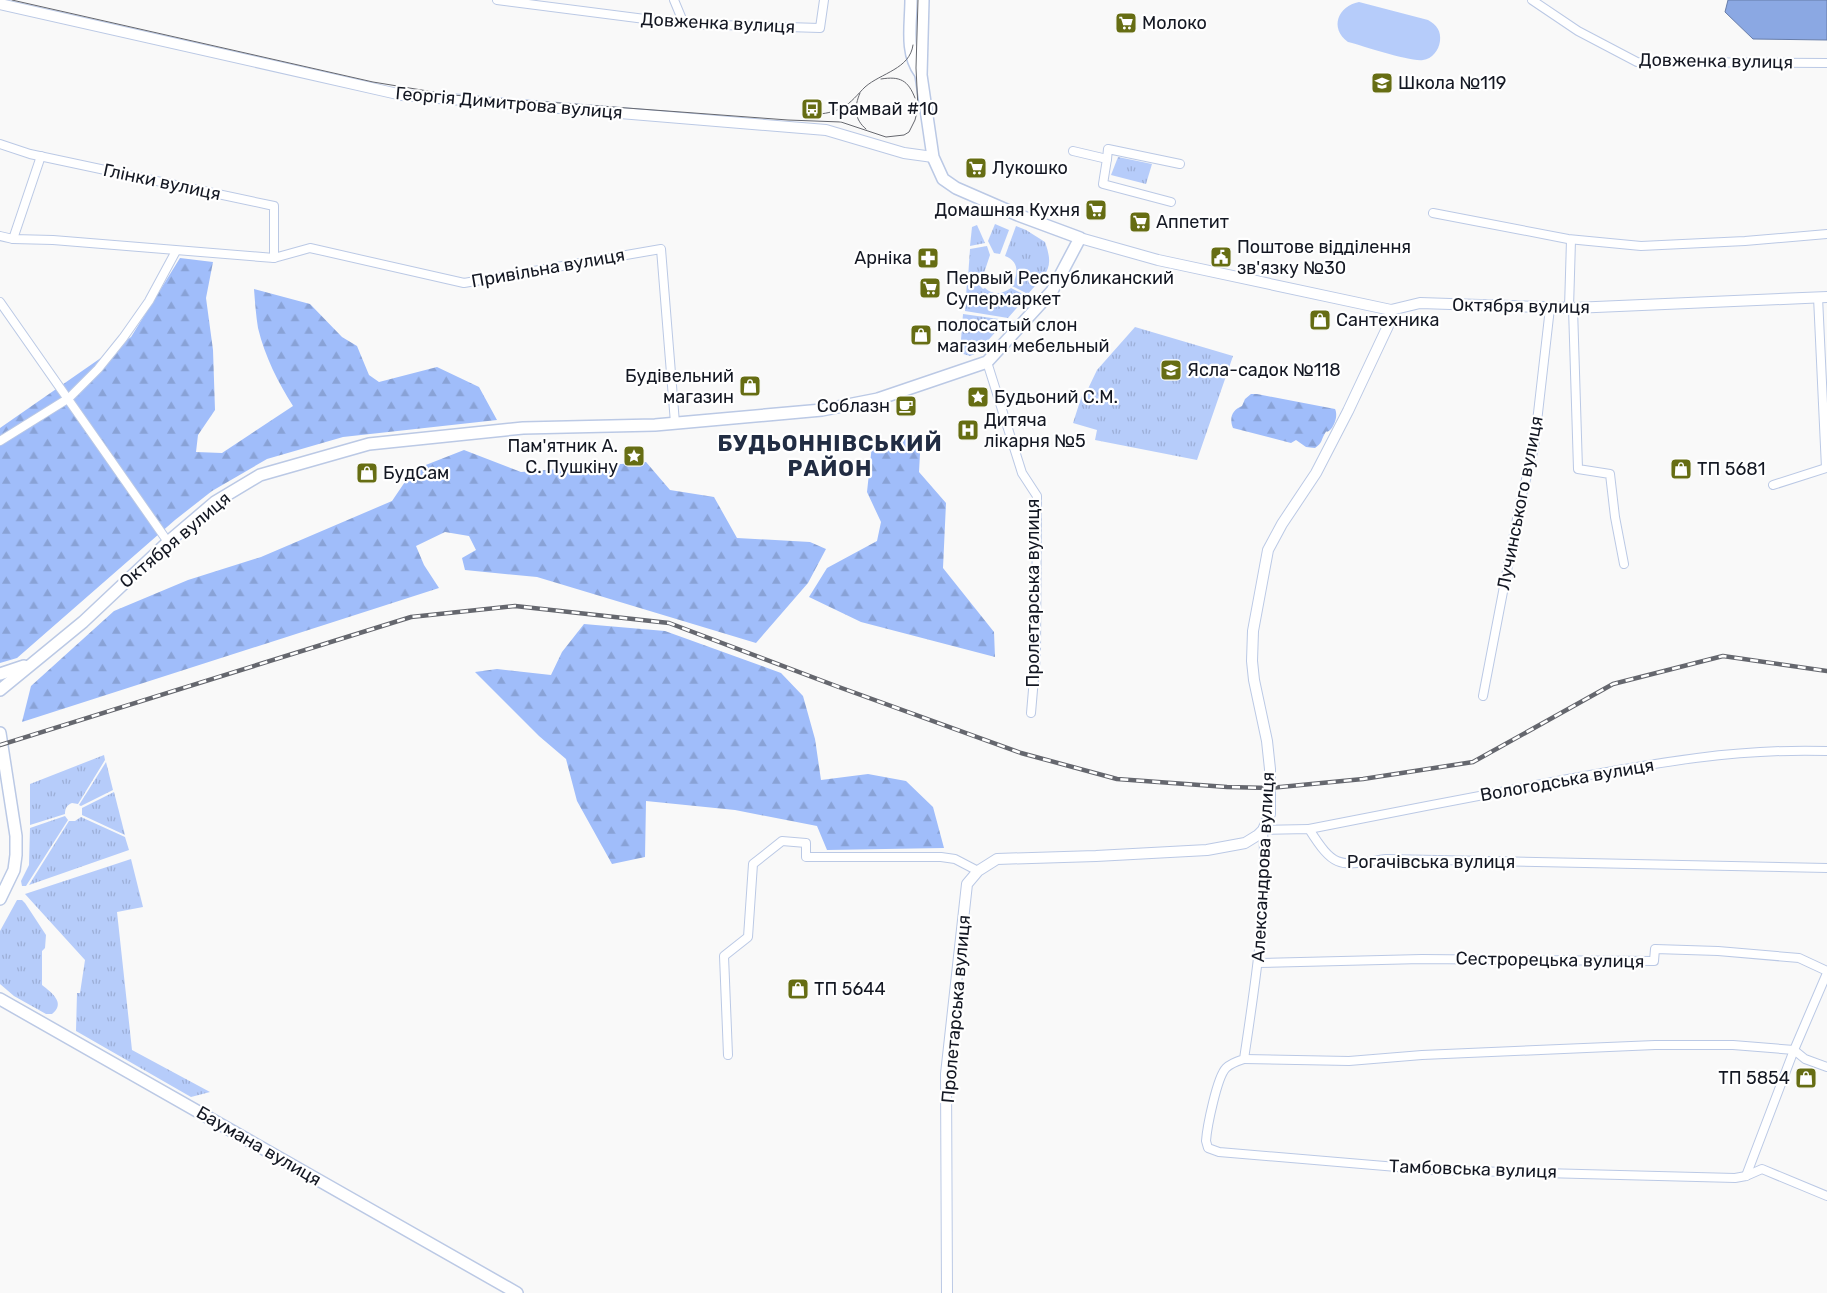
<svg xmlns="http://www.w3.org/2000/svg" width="1827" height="1293" viewBox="0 0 1827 1293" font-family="Rubik,sans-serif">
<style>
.grass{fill:url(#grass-tufts)}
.forest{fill:url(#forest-firs)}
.pitch{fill:#b6ccfa}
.water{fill:#8ba8e3;stroke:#677da9}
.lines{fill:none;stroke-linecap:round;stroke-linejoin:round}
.minor-casing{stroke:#bbc9e5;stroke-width:10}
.tertiary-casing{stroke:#bbc9e5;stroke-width:12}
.secondary-casing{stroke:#bbc9e5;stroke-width:14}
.minor{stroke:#fff;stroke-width:8}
.tertiary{stroke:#fff;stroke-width:10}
.secondary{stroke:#fff;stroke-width:11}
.tram{stroke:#65676e;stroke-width:1}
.rail-casing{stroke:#65676e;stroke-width:4.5}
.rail{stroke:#fff;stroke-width:2.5;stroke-dasharray:8;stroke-linecap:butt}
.labels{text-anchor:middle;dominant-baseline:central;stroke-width:4.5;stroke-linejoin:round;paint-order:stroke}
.street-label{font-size:18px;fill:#141823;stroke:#fff}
.poi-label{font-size:18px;fill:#141823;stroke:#fff;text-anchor:start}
.district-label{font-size:22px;font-weight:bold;letter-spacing:1px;fill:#222d43;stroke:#fff}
</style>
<defs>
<pattern id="grass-tufts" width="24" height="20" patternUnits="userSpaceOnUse" patternTransform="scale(1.25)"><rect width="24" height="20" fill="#b6ccfa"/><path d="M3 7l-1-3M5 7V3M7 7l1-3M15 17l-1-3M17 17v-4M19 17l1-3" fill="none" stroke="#9caed6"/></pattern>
<pattern id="forest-firs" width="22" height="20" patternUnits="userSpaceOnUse" patternTransform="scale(1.25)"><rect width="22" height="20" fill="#a0bdfa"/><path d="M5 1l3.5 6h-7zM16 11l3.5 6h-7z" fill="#89a2d6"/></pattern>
</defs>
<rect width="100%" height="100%" fill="#f9f9f9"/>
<!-- grass -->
<g class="grass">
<path d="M1118,157L1152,164L1146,184L1111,175Z"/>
<path d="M995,224L1009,230L1000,254L994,253L988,241Z"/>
<path d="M977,225L985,243L970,246L972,227Z"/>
<path d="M1016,226L1026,230L1045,242C1055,270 1046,273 1028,294L1012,286C1018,274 1020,262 1005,256Z"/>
<path d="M987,246L990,255L983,276L968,278L970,249Z"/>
<path d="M981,280L979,285L983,289L985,288C994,296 1002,294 1011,288L1027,296L1008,318L965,311L967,282Z"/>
<path d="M963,314L1006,320L977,353L970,356L960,353Z"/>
<path d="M1135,327L1233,356L1197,460L1095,440L1097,430L1073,423L1083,392L1086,393L1097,370Z"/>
<path d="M104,755L105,760L78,804L72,803C67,805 65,808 65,814L30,825V784Z"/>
<path d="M106,762L113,790L81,806L79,805Z"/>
<path d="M114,792L125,835L82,815V808Z"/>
<path d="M65,816L68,820L26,886H22L21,881L29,865L30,828Z"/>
<path d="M81,817L125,837L129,850L29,885L69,821H75Z"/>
<path d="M131,859L143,907L117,912L132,1050L210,1092L191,1097L76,1031L77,993H80L85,960L25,894Z"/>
<path d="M17,900H22L25,903L46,935L45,948L42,951V985C52,993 66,1003 52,1014H46L14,996L0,984V931Z"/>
</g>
<!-- forest -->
<g class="forest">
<path d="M180,258L213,262L206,298L213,350L215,410L198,435L196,452L222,453L293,406C278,382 265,357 258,328C256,316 255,302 254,289L310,304L342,337L357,346L369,375L379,382L437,367L479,387L497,420L343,437L267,459L212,491L175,520L17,658L0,663V428L131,337Z"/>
<path d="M1251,394H1257L1335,409C1338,415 1335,424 1331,429C1325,435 1328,428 1324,435C1321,441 1322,443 1315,448L1306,447L1296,440L1291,443L1233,428C1229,418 1232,410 1242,406L1245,399Z"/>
<path d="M921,435L919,472L946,503L943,568L994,632L995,657L861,622L809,597L827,568L877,541L881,522L867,492L872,445Z"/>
<path d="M464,450L521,472L646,462L670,490L714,497L737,538L810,542L826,549L808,583L756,643L537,577L465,570L462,558L476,550L469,536L445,532L416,546L424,565L439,588L22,722L31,686L114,611L188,580L261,557L392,501L413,470Z"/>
<path d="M584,624L665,631L781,673L803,696L815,739L821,780L868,774L906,781L933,807L944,848L827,850L817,826L735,810L646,801L645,857L612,864L577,801L566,759L539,736L475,672L497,669L551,675L562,652Z"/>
</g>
<!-- pitch -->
<path class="pitch" d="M1359,2L1428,20C1437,25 1441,31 1440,41C1439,50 1432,59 1423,60C1410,62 1364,46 1348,42C1329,28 1338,6 1359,2Z"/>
<!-- water -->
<path class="water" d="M1728,0H1827V40L1753,39L1725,12Z"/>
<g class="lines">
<!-- minor casing -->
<g class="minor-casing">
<g id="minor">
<path d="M497,0L684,24L820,28L824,0"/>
<path d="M674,0L684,24"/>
<path d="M1532,0L1578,31L1637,62L1827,63"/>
<path d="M0,144L30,154L274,206V258"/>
<path d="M1073,151L1107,159L1103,184L1171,202"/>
<path d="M1107,159L1108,149L1180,164"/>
<path d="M1433,213L1568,239L1641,246L1745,241L1827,234"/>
<path d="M0,236L13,239L53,240L274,258L310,248L464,283L661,249L675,423"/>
<path d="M13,239L41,156"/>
<path d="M0,302L168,542"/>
<path d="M1569,308L1571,240"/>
<path d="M1573,308L1578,469L1610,474L1615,517L1624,564"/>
<path d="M987,362L1022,473L1037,496L1036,655L1031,713"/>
<path d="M0,441L69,398L98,369L123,338L149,301L176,251"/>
<path d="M1773,485L1826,468L1818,297"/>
<path d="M1483,696L1520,503L1534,448L1550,308"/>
<path d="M1309,829C1395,812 1482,795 1568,779C1655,763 1739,748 1827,751"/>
<path d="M1827,868L1386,859C1339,866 1335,870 1309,829L1263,830C1268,905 1255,985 1244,1059C1238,1061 1231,1063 1226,1068C1217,1077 1207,1127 1206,1141L1208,1148L1219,1152L1432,1170L1735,1178L1746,1176L1762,1169L1827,1196"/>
<path d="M1258,963L1422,959L1654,961L1655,949L1718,951L1799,958L1827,971"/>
<path d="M728,1055L724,956L748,937L753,864L782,841L806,843V857H941L955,859L978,871"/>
<path d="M1244,1059L1349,1061L1422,1055L1655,1045H1733L1794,1050L1805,1059L1827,1067"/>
<path d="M1746,1176L1794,1050L1827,973"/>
</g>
</g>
<!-- tertiary casing -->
<g class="tertiary-casing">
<g id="tertiary">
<path d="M0,4L402,95L826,130L904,153L933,157"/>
<path d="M1080,238L1158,260L1391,310L1420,303L1573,308L1827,297"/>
<path d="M947,1293L946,1074L967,884L978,871L997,859L1096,856L1207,850L1245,843L1258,835L1263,830L1270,814V769L1267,741L1254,680L1252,661L1253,631L1268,550L1282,524L1316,473L1348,411L1388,326L1391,310"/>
</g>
</g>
<!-- secondary casing -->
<g class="secondary-casing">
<g id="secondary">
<path d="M911,0C911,24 905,53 920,73"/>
<path d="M0,674L24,666"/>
<path d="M0,690L83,622L168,542L215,502L260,475L369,444L523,428L655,425L822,410L878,399L987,362L1052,291L1080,238L1018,215L956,188L943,179L933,157L921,75L923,0"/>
<path d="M0,733L16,836V855L14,870L0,899"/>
<path d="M0,999L517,1293"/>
</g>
</g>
<!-- minor -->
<use href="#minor" class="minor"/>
<!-- tertiary -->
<use href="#tertiary" class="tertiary"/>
<!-- secondary -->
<use href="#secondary" class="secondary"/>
<!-- tram -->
<g class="tram">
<path d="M12,0L373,82L452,95L788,120L841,122L886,137L904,135L909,132L915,120L918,108L916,68L918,0"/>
<path d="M881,79C900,76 908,80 915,98"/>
<path d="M860,93C854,107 854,119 866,129"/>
<path d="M816,114C825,114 833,112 842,108C851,103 858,94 865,87C881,73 910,69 913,45"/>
</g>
<!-- rail casing -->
<g class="rail-casing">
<path id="rail" d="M0,745L411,617L515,606L669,623L836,686L1021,753L1117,779L1227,787L1270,788L1363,779L1473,762L1613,684L1723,656L1827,671"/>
</g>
<!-- rail -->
<use href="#rail" class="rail"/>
</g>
<!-- icons -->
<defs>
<g id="supermarket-square" transform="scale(1.125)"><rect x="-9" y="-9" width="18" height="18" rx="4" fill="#666d13" stroke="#fff"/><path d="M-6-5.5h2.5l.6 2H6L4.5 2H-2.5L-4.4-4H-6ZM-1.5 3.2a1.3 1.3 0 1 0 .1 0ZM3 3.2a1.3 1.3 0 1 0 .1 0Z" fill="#fff"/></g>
<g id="school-square" transform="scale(1.125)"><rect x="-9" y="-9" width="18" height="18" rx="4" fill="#666d13" stroke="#fff"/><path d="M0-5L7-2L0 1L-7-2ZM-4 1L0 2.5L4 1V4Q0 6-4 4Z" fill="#fff"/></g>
<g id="bus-square" transform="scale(1.125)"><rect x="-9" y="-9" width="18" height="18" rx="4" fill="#666d13" stroke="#fff"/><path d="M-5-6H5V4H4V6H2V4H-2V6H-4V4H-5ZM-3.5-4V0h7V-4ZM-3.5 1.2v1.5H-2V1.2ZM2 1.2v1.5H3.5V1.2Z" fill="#fff"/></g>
<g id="civic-square" transform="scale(1.125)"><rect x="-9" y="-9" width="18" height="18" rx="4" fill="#666d13" stroke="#fff"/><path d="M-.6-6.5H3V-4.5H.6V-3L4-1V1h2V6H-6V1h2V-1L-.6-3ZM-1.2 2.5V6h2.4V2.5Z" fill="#fff"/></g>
<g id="pharmacy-square" transform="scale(1.125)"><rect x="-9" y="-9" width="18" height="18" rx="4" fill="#666d13" stroke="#fff"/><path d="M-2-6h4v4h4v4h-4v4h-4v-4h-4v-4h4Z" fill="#fff"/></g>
<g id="shop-square" transform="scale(1.125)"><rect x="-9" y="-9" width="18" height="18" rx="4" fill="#666d13" stroke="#fff"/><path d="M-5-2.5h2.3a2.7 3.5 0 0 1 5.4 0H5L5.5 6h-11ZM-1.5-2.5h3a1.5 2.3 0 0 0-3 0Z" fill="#fff"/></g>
<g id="sight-square" transform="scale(1.125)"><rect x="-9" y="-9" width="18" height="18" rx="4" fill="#666d13" stroke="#fff"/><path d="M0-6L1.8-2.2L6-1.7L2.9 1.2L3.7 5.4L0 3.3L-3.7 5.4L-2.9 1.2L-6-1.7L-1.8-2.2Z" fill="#fff"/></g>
<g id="cafe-square" transform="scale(1.125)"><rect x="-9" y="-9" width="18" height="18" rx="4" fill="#666d13" stroke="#fff"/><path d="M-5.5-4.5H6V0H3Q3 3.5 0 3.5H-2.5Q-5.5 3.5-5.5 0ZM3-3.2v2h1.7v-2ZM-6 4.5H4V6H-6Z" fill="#fff"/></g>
<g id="hospital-square" transform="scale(1.125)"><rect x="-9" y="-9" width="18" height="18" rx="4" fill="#666d13" stroke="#fff"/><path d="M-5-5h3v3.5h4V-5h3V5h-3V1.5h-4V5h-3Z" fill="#fff"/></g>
</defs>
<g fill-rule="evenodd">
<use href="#supermarket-square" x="1126" y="23"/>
<use href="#school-square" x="1382" y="83"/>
<use href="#bus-square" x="812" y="109"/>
<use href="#supermarket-square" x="976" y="168"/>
<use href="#supermarket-square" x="1096" y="210"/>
<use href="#supermarket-square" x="1140" y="222"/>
<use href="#civic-square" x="1221" y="257"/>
<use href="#pharmacy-square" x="928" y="258"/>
<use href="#supermarket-square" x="930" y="288"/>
<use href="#shop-square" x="1320" y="320"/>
<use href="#shop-square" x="921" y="335"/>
<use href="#school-square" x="1171" y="370"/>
<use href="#shop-square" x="750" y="386"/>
<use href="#sight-square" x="978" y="397"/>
<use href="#cafe-square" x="906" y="406"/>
<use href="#hospital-square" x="968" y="430"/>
<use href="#sight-square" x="634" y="456"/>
<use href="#shop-square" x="1681" y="469"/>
<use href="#shop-square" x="367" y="473"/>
<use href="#shop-square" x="798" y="989"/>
<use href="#shop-square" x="1806" y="1078"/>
</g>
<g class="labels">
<!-- street labels -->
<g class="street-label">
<text transform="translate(718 23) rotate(3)">Довженка вулиця</text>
<text transform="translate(1716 61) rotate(1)">Довженка вулиця</text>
<text transform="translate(509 103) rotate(5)">Георгія Димитрова вулиця</text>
<text transform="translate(162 182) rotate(12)">Глінки вулиця</text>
<text transform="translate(548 268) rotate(-10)">Привільна вулиця</text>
<text transform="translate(1521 306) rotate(1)">Октября вулиця</text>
<text transform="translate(1520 503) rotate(-79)">Лучинського вулиця</text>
<text transform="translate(175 540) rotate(-40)">Октября вулиця</text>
<text transform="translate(1033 593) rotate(-90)">Пролетарська вулиця</text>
<text transform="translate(1567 780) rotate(-10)">Вологодська вулиця</text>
<text x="1431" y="862">Рогачівська вулиця</text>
<text transform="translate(1263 867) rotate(-87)">Александрова вулиця</text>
<text transform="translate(1550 960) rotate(1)">Сестрорецька вулиця</text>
<text transform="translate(956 1009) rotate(-85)">Пролетарська вулиця</text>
<text transform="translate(259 1146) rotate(30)">Баумана вулиця</text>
<text transform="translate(1473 1169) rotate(2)">Тамбовська вулиця</text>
</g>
<!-- poi labels -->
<g class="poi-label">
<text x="1142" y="23">Молоко</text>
<text x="1398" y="83">Школа №119</text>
<text x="828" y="109">Трамвай #10</text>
<text x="992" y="168">Лукошко</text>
<text x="1080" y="210" text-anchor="end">Домашняя Кухня</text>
<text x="1156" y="222">Аппетит</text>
<text x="1237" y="247">Поштове відділення<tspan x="1237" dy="21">зв'язку №30</tspan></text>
<text x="912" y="258" text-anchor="end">Арніка</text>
<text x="946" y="278">Первый Республиканский<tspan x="946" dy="21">Супермаркет</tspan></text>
<text x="1336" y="320">Сантехника</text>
<text x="937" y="325">полосатый слон<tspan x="937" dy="21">магазин мебельный</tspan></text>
<text x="1187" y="370">Ясла-садок №118</text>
<text x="734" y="376" text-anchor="end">Будівельний<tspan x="734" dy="21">магазин</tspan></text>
<text x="994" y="397">Будьоний С.М.</text>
<text x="890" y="406" text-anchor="end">Соблазн</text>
<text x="984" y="420">Дитяча<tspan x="984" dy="21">лікарня №5</tspan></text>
<text x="618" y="446" text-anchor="end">Пам'ятник А.<tspan x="618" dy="21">С. Пушкіну</tspan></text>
<text x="1697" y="469">ТП 5681</text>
<text x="383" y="473">БудСам</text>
<text x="814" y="989">ТП 5644</text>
<text x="1790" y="1078" text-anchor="end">ТП 5854</text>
</g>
<!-- district labels -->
<g class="district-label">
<text x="830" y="443">БУДЬОННІВСЬКИЙ<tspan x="830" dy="25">РАЙОН</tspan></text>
</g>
</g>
</svg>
